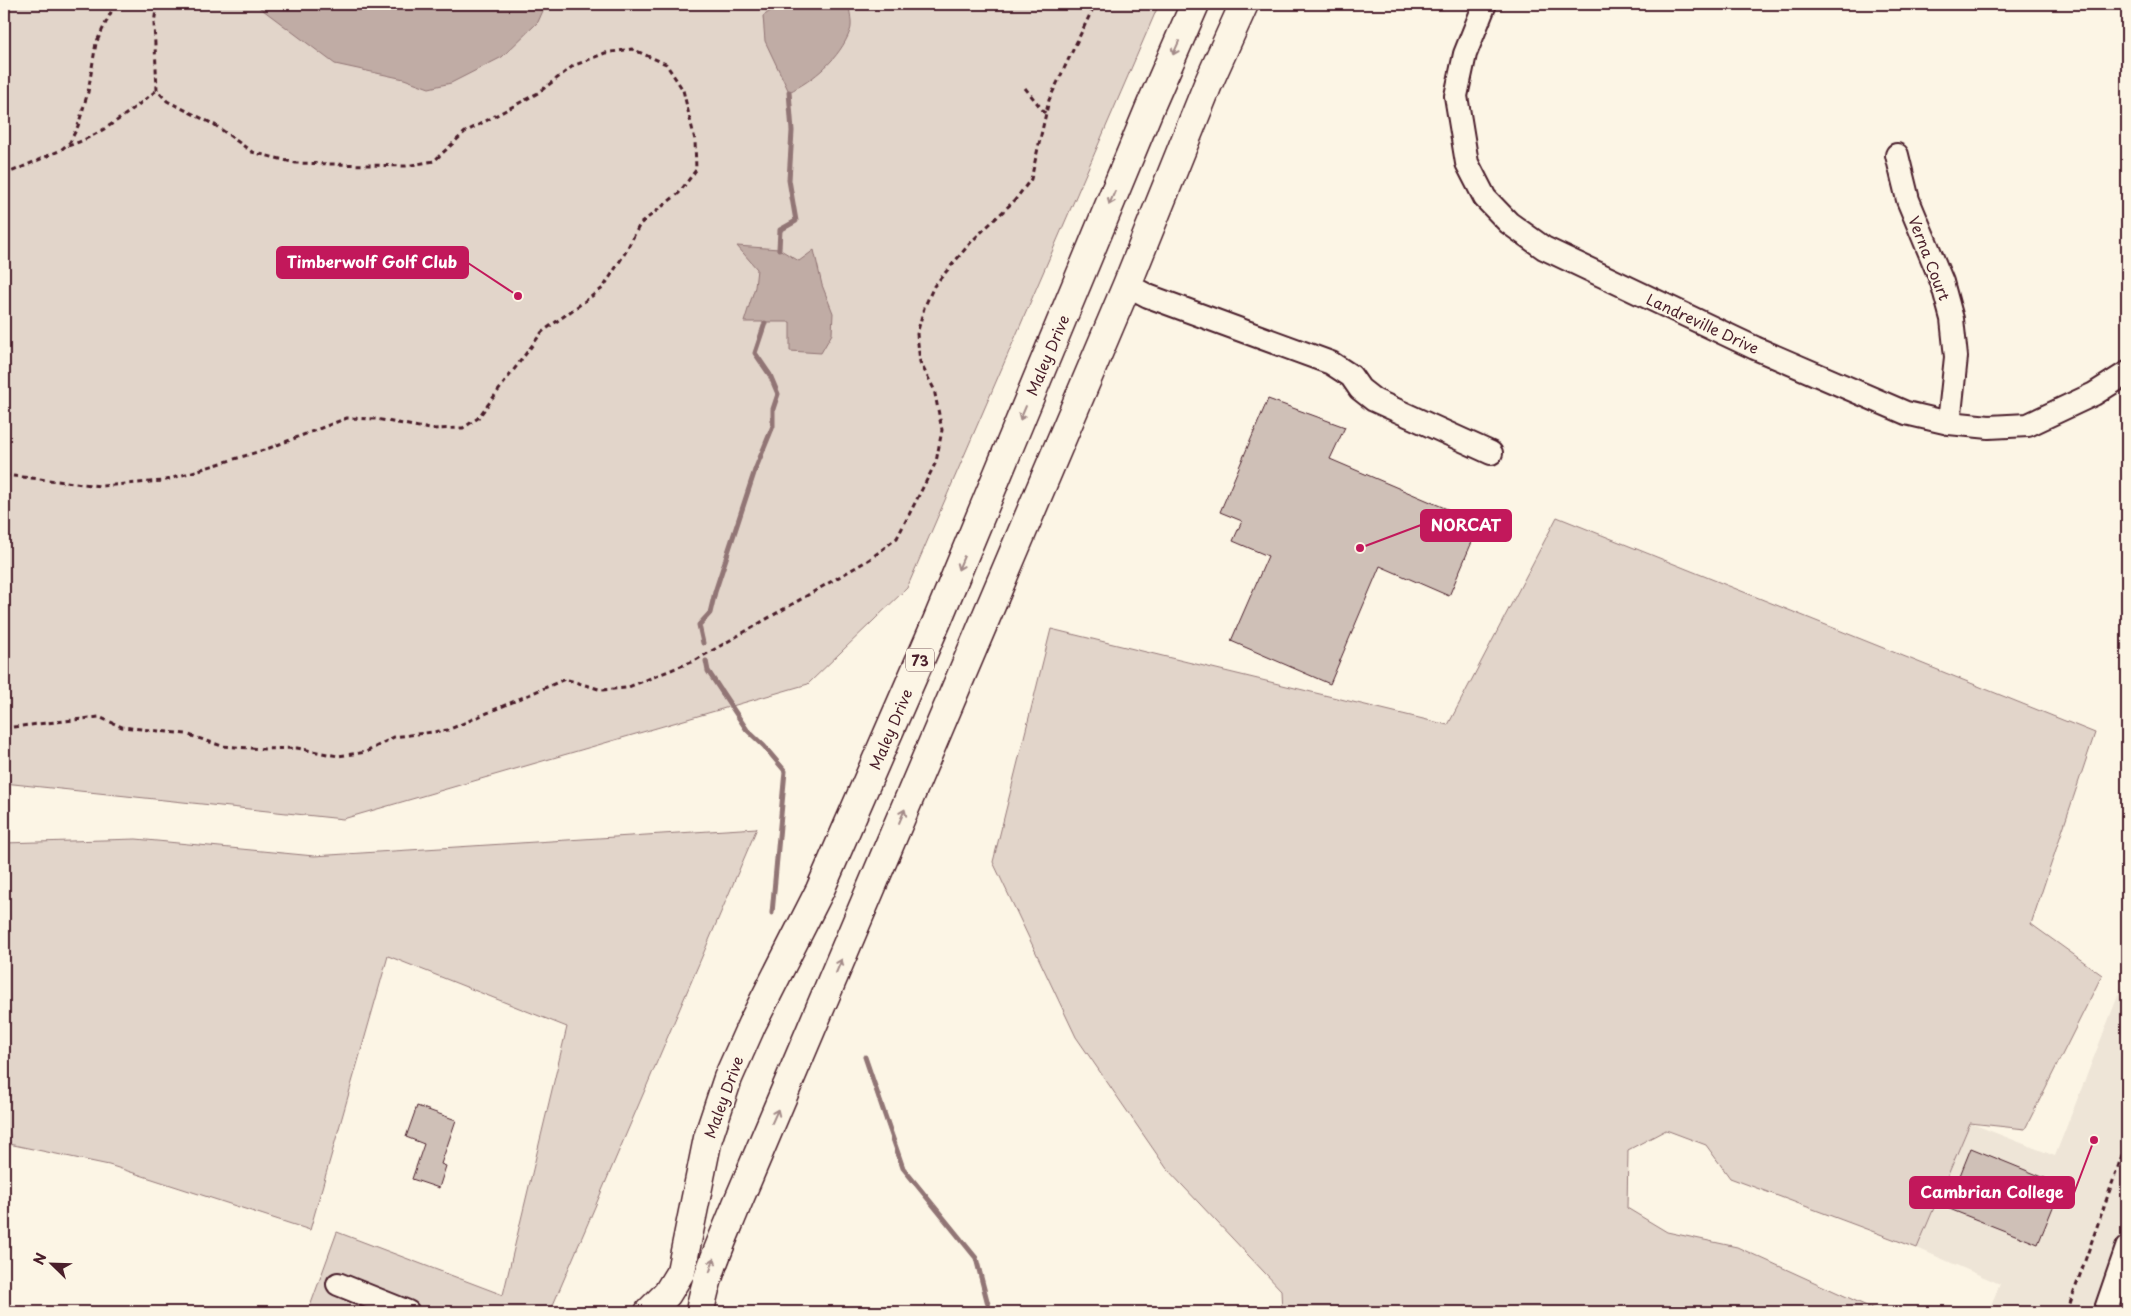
<svg xmlns="http://www.w3.org/2000/svg" width="2131" height="1316" viewBox="0 0 2131 1316" font-family="'Playpen Sans',sans-serif">
<style>
.built{fill:#eee5d7}
.green{fill:#e2d5ca;stroke:#967a7a}
.water{fill:#c0aca5;stroke:#917474}
.lines{fill:none;stroke-linecap:round;stroke-linejoin:round}
.stream{stroke:#917474;stroke-width:5}
.building{fill:#cfc0b7;stroke:#4a1f2b}
.minor-casing{stroke:#4a1f2b;stroke-width:26}
.highway-casing{stroke:#4a1f2b;stroke-width:31}
.path{stroke:#4a1f2b;stroke-width:3;stroke-dasharray:5 4;stroke-linecap:butt}
.minor{stroke:#fcf5e5;stroke-width:22}
.highway{stroke:#fcf5e5;stroke-width:28}
.oneway{stroke:#a38a88}
.labels{text-anchor:middle;dominant-baseline:central;stroke-width:4.5;stroke-linejoin:round;paint-order:stroke}
.shield{fill:#fcf5e5;stroke:#7f5f63;stroke-width:1}
.shield-label{font-size:14px;font-weight:bold;fill:#4a1f2b}
.street-label{font-size:15px;fill:#4a1f2b;stroke:#fcf5e5}
.leader{fill:none;stroke:#c2185b;stroke-width:2}
.callout-dot{fill:#c2185b;stroke:#fcf5e5;stroke-width:2}
.callout{fill:#c2185b;stroke:#c2185b;stroke-width:2}
.callout-label{font-size:16px;text-anchor:middle;font-weight:bold;fill:#fff}
</style>
<rect width="100%" height="100%" fill="#fcf5e5"/>
<filter id="ink" filterUnits="userSpaceOnUse"><feTurbulence type="fractalNoise" baseFrequency=".02" numOctaves="2"/><feDisplacementMap in="SourceGraphic" scale="10" xChannelSelector="R" yChannelSelector="G"/><feConvolveMatrix kernelMatrix="1 2 1 2 8 2 1 2 1" color-interpolation-filters="sRGB"/></filter>
<g filter="url(#ink)">
<!-- built -->
<path class="built" d="M2127,973V1312H1988L2000,1284L1917,1248L1970,1123L2055,1156Z"/>
<!-- green -->
<g class="green">
<path d="M4,4H1159L907,588L808,684L343,819L4,783Z"/>
<path d="M1557,517L2095,733L2031,924L2102,975L2025,1129L1970,1123L1917,1248L1730,1178L1706,1145L1666,1130L1628,1150L1627,1208L1667,1232L1737,1247L1880,1312H1282L1281,1290L1167,1169L1076,1037L993,862L1051,629L1448,725Z"/>
<path d="M757,828L550,1312H308L337,1232L503,1295L567,1027L388,956L310,1230L109,1165L4,1143V843L136,839L314,856Z"/>
</g>
<!-- water -->
<g class="water">
<path d="M255,4H546L538,22L502,57L451,83L429,88L404,79L335,64Z"/>
<path d="M781,4H849C849,11 853,24 850,31C840,58 814,80 789,92L765,41L763,16Z"/>
<path d="M737,246L779,249L799,261L814,250L822,285L833,313L832,334L821,353L790,351V322H744L755,287L757,269Z"/>
</g>
<g class="lines">
<!-- stream -->
<g class="stream">
<path d="M779,249L780,230L796,221L789,180L792,131L789,92"/>
<path d="M703,643L699,625L710,613L715,592L755,470L773,426V409L778,394L770,375L755,353L765,323"/>
<path d="M706,661L708,671L747,730L764,746L785,771L772,913"/>
<path d="M865,1057L903,1168L976,1258L990,1312"/>
</g>
</g>
<!-- building -->
<g class="building">
<path d="M1268,399L1345,427L1330,459L1480,523L1449,596L1380,566L1330,684L1231,641L1268,556L1233,541L1242,521L1220,512Z"/>
<path d="M417,1106L456,1120L441,1164L446,1166L439,1188L412,1179L424,1144L406,1137Z"/>
<path d="M1971,1148L2062,1185L2038,1244L1947,1208Z"/>
</g>
<g class="lines">
<!-- minor casing -->
<g class="minor-casing">
<g id="minor">
<path d="M1485,4L1465,54L1456,96L1467,163L1485,198L1509,223L1544,248L1755,348L1906,413L1949,423L1989,427L2028,425L2094,394L2127,373"/>
<path d="M1897,155L1908,200L1942,282L1952,319L1956,357L1949,423"/>
<path d="M1127,285L1148,296L1331,363L1351,376L1360,389L1374,400L1491,453"/>
<path d="M338,1284L408,1312"/>
<path d="M2105,1312L2127,1248"/>
</g>
</g>
<!-- highway casing -->
<g class="highway-casing">
<g id="highway">
<path d="M649,1312L667,1294L681,1271L708,1138L728,1078L752,1024L820,890L937,621L1150,107L1195,4"/>
<path d="M700,1312C706,1274 723,1239 737,1204L1127,285L1208,84L1244,4"/>
</g>
</g>
<!-- path -->
<g class="path">
<path d="M1025,88L1045,113"/>
<path d="M68,146C102,135 129,112 157,90"/>
<path d="M4,175L61,150L70,142L78,126L88,92L96,43L115,4"/>
<path d="M4,475L101,486L163,481L267,449L347,418L376,419L430,429L463,428L478,418L542,332L603,288L625,253L640,224L679,193L696,170L695,140L683,90L666,64L632,49L605,53L573,66L538,93L465,132L434,161L406,166L296,163L252,152L215,125L167,101L157,90L154,23L157,4"/>
<path d="M4,728L99,717L122,727L186,734L222,746L264,749L297,748L338,756L366,752L394,737L448,730L565,679L602,690L626,688L696,660L870,559L897,538L936,462L942,430L934,389L920,362L917,334L924,308L934,286L972,241L1015,200L1031,179L1049,100L1095,4"/>
<path d="M2067,1312L2127,1141"/>
</g>
<!-- minor -->
<use href="#minor" class="minor"/>
<!-- highway -->
<use href="#highway" class="highway"/>
</g>
<!-- one-way arrows -->
<defs><path id="oneway-shaft" d="M-6 0H5M1.5-3L5.5 0L1.5 3" fill="none" stroke-width="1.6" stroke-linecap="round" stroke-linejoin="round" transform="scale(1.25)"/></defs>
<g class="oneway">
<use href="#oneway-shaft" transform="translate(1176 48) rotate(114)"/>
<use href="#oneway-shaft" transform="translate(1112 198) rotate(113)"/>
<use href="#oneway-shaft" transform="translate(1023 413) rotate(113)"/>
<use href="#oneway-shaft" transform="translate(961 563) rotate(113)"/>
<use href="#oneway-shaft" transform="translate(902 816) rotate(-67)"/>
<use href="#oneway-shaft" transform="translate(839 966) rotate(-67)"/>
<use href="#oneway-shaft" transform="translate(775 1116) rotate(-66)"/>
<use href="#oneway-shaft" transform="translate(712 1265) rotate(-72)"/>
</g>
</g>
<g class="labels">
<!-- shield labels -->
<rect class="shield" x="906" y="648.5" width="28" height="23" rx="4"/>
<g class="shield-label">
<text x="920" y="660">73</text>
</g>
<!-- street labels -->
<g class="street-label">
<text transform="translate(1930 258) rotate(69)">Verna Court</text>
<text transform="translate(1703 323) rotate(25)">Landreville Drive</text>
<text transform="translate(1047 355) rotate(-67)">Maley Drive</text>
<text transform="translate(890 729) rotate(-67)">Maley Drive</text>
<text transform="translate(723 1097) rotate(-70)">Maley Drive</text>
</g>
</g>
<!-- callouts -->
<path class="leader" d="M518 296L468 263M1360 548L1421 525M2094 1140L2074 1193"/>
<g class="callout-dot">
<circle cx="518" cy="296" r="5"/>
<circle cx="1360" cy="548" r="5"/>
<circle cx="2094" cy="1140" r="5"/>
</g>
<g class="callout">
<rect x="277" y="247" width="191" height="31" rx="5"/>
<rect x="1421" y="510" width="90" height="31" rx="5"/>
<rect x="1910" y="1177" width="164" height="31" rx="5"/>
</g>
<g class="callout-label">
<text x="372" y="268">Timberwolf Golf Club</text>
<text x="1466" y="531">NORCAT</text>
<text x="1992" y="1198">Cambrian College</text>
</g>
<!-- margin -->
<rect width="2131" height="1316" fill="none" stroke="#fcf5e5" stroke-width="20"/>
<rect x="10" y="10" width="2111" height="1296" fill="none" stroke="#4a1f2b" stroke-width="2" filter="url(#ink)"/>
<!-- north arrow -->
<g transform="translate(52 1264) rotate(293)" stroke="#fcf5e5" stroke-width="4" paint-order="stroke">
<path d="M0-4L9 19L0 12L-9 19Z" fill="#4a1f2b"/>
<text y="-8" font-size="14" font-weight="bold" text-anchor="middle" fill="#4a1f2b">N</text>
</g>
</svg>
